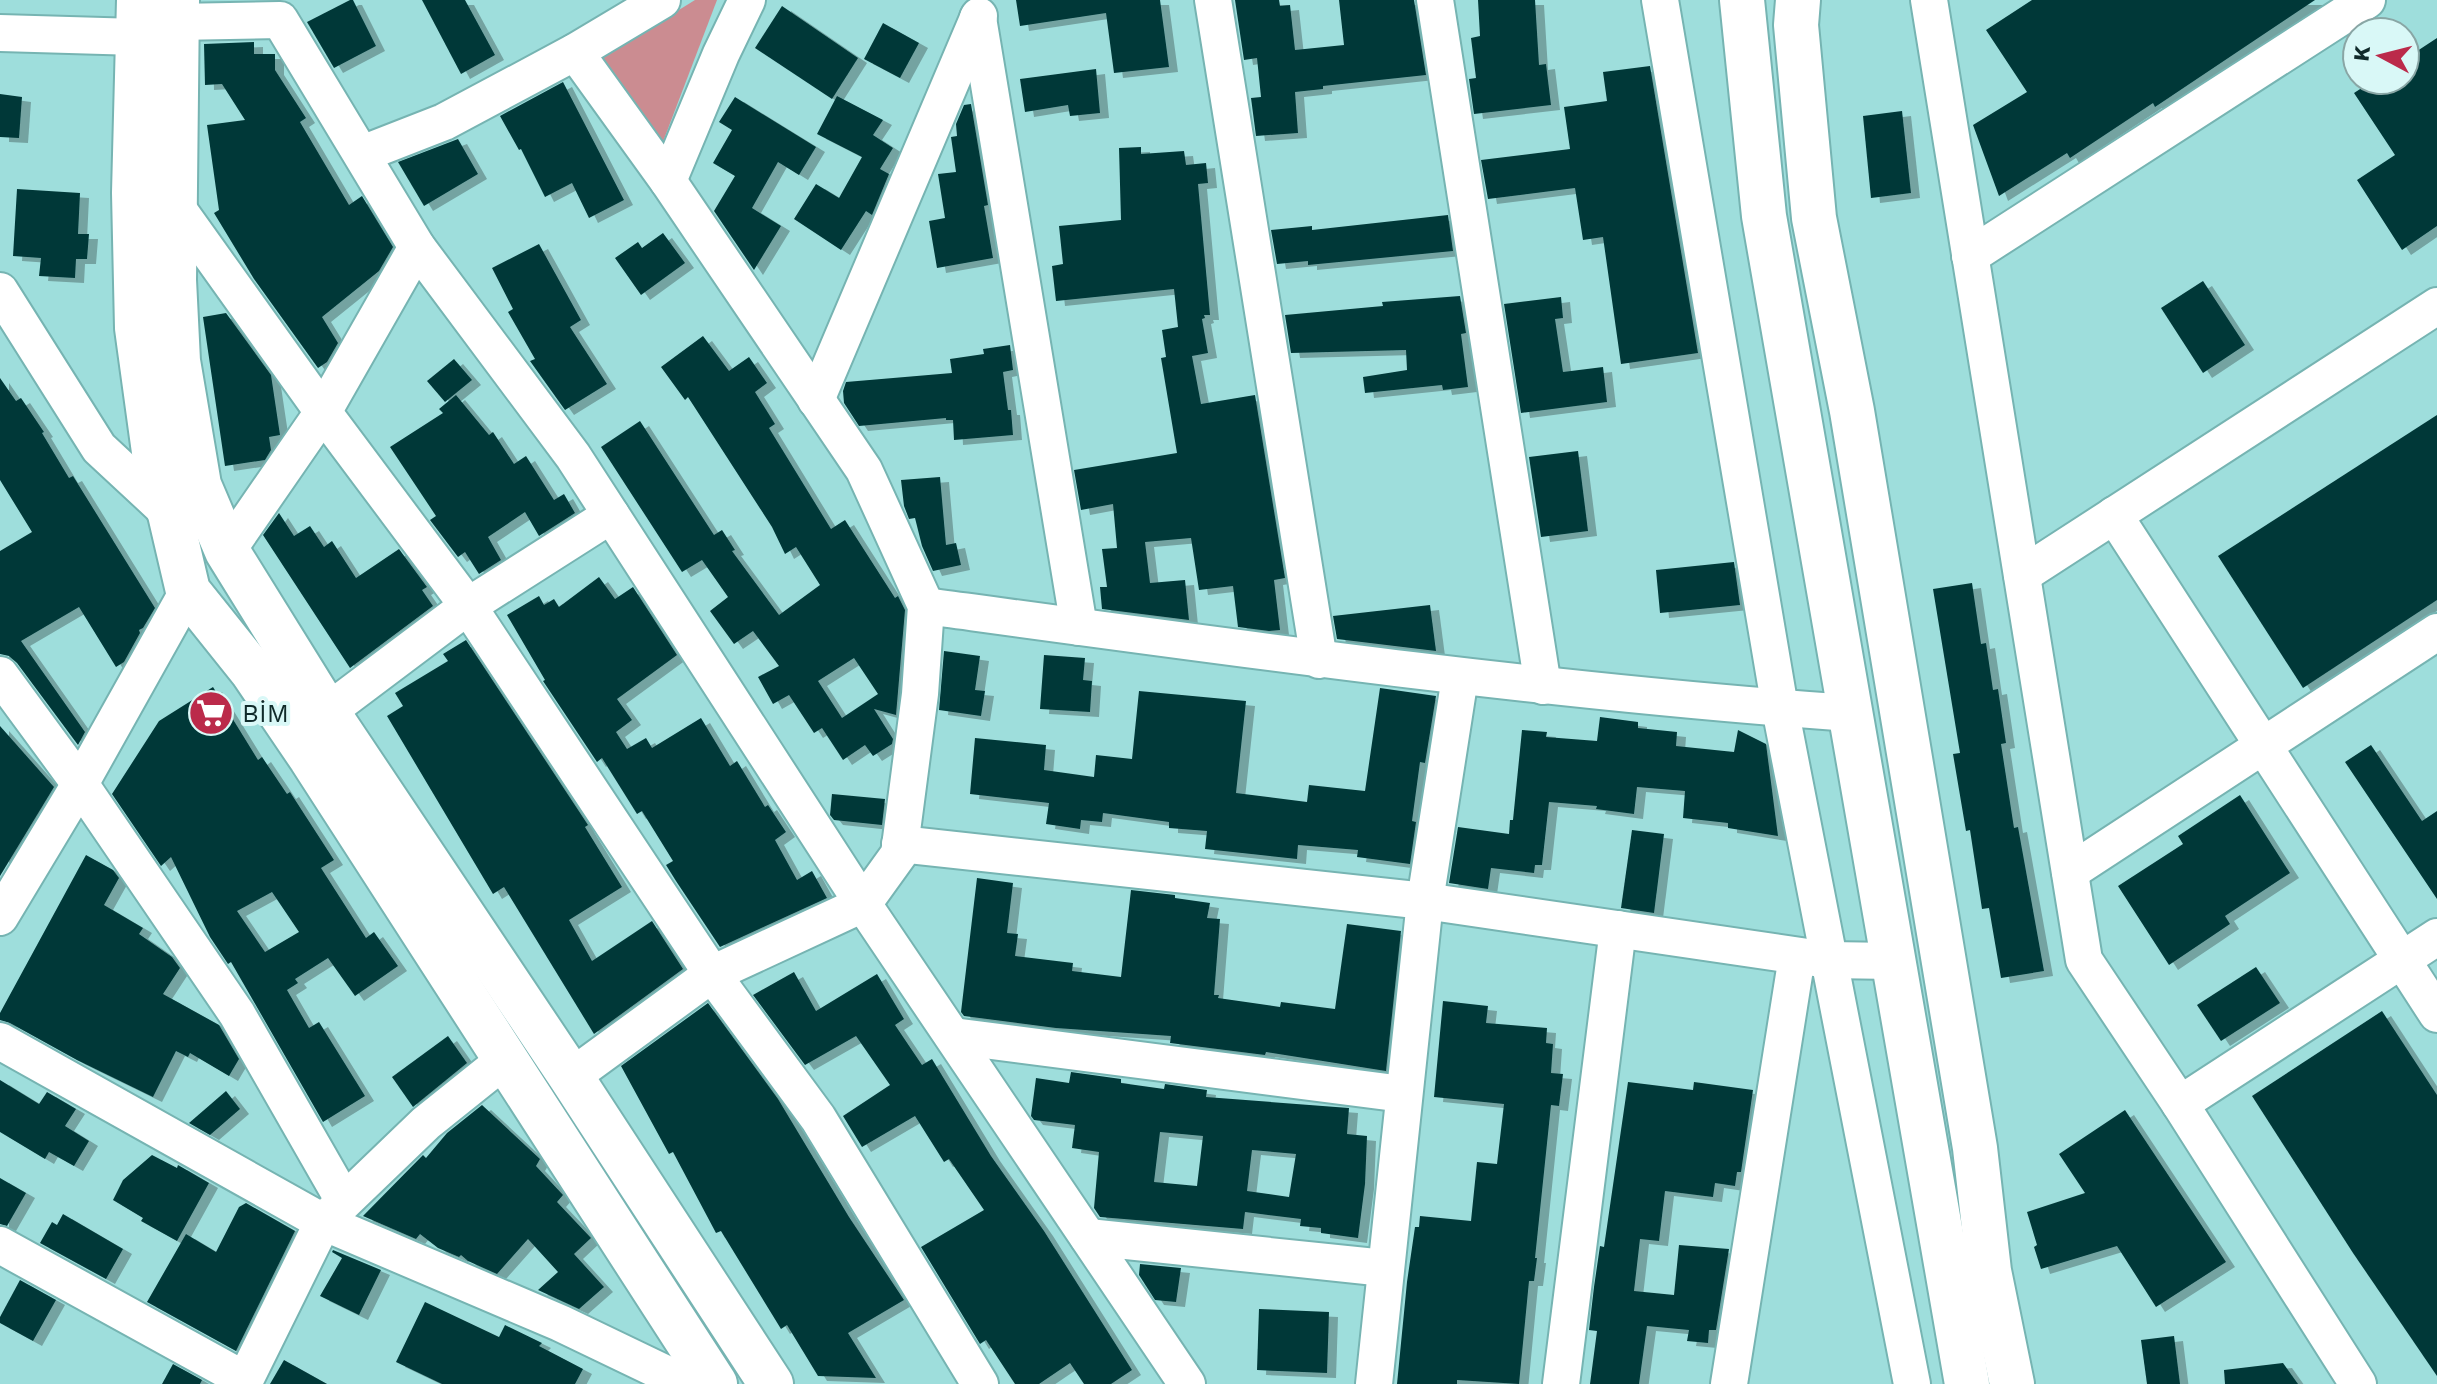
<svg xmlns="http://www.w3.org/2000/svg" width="2437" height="1384" viewBox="0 0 2437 1384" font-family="'Work Sans',sans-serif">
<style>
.park{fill:#cb8c91}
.building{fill:#033838;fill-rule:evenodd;filter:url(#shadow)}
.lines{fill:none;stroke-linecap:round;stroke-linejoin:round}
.minor-casing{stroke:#76b4b2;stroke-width:40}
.major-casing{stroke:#76b4b2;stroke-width:48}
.minor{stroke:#fff;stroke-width:36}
.major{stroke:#fff;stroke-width:44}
.labels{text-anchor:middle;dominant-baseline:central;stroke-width:8;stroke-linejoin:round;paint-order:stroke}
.poi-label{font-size:26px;fill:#102a2a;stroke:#d9f8f7;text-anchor:start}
</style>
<defs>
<filter id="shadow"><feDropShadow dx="9" dy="5" stdDeviation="0" flood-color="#0004"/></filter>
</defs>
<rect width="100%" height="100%" fill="#9ededc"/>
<!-- park -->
<path class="park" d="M695,0H717L661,147L600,59Z"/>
<!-- building -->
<g class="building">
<path d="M350,0H353L376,46L334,68L307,22Z"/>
<path d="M422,0H465L495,55L461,74Z"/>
<path d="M1016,0H1160L1169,67L1114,73L1106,13L1020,26Z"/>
<path d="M1235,0H1279L1280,6L1290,5L1295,50L1344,45L1339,0H1414L1426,75L1323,86V89L1295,92L1298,133L1256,136L1251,98L1261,97L1257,58L1244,60Z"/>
<path d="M1478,0H1535L1539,65L1546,64L1551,105L1474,114L1469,79L1476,78L1471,38L1480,36Z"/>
<path d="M2032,0H2315L2155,107L2153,103L2070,158L2067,153L1999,196L1973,125L2027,92L1986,30Z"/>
<path d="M782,6L858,58L832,99L755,48Z"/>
<path d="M883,23L919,43L900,78L864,59Z"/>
<path d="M2437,38V226L2402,250L2357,180L2395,155L2354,93L2374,80H2405V59Z"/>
<path d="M254,42V54H275V70L306,118L300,122L349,205L362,196L393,247L379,271L322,317L338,343L327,362L318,368L254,279L214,213L219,210L207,125L245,120L222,84L205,85L204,44Z"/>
<path d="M1650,66L1698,353L1621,364L1603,237L1583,240L1575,188L1488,199L1481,160L1570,149L1564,107L1607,101L1603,72Z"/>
<path d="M1096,69L1100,113L1070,116L1068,105L1025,112L1020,79Z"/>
<path d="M563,82L624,200L589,218L572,183L545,197L521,149L519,150L500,116Z"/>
<path d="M0,94L22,97L19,138L0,137Z"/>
<path d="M837,96L883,120L873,135L893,148L880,169L889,174L872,215L866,211L841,250L794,219L816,184L839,198L862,157L817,134Z"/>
<path d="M735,97L816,147L799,175L778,162L752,208L781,226L754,270L714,211L735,176L713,163L732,130L719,122Z"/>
<path d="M971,104L988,205L984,206L993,258L937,268L929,221L945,218L938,174L956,172L951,137L957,136L956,124L964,105Z"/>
<path d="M1902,111L1911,193L1871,198L1863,116Z"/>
<path d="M458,139L478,174L424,206L398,162Z"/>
<path d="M1141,147V154L1184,151L1186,165L1206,163L1208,183L1198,184L1210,315H1204L1205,318L1202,319L1208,353L1192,356L1201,404L1255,395L1285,578L1274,580L1280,630L1269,631L1238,627L1233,586L1199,590L1191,538L1145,542L1150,583L1185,580L1189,620L1102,609L1100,587H1107L1102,549L1117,548L1113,504L1081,510L1074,470L1177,453L1161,358L1166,357L1162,330L1178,327L1174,289L1056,301L1052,266L1063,264L1059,226L1121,220L1119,148Z"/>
<path d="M17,189L80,193L78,234H89L87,259H76L75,278L39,276L41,258L13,256Z"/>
<path d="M1448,215L1453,251L1308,265V261L1277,264L1271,230L1312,226V230Z"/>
<path d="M663,233L685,263L641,295L615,258L638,242L642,248Z"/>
<path d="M539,244L581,320L570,327L607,384L565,410L530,361L535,359L508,312L513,309L492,268Z"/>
<path d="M2203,281L2245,345L2203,373L2161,308Z"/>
<path d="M1460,296L1466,333L1461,334L1468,387L1443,390L1442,385L1365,393L1363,377L1407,370L1406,350L1291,353L1285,315L1383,306L1382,302Z"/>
<path d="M1561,297L1563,318L1555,319L1563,372L1603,367L1607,402L1521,413L1504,304Z"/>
<path d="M226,313L271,375L280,435L269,437L271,450L265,460L225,466L203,317Z"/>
<path d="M703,336L729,371L749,357L767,383L755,392L775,424L769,428L831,529L845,520L895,598L898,596L905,610L896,715L874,709L893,739L892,744L873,756L865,745L843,760L822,728L814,733L789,695L773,704L758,677L779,666L753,631L734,644L710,611L728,597L702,560L682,572L601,447L640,421L714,535L722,530L735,550L732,551L779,615L820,585L796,547L785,554L772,527L688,397L685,400L661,367ZM854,658L878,694L842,718L818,681Z"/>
<path d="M1010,345L1013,370L1003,372L1008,410H1011L1013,435L954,440L953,420H946V418L859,426L844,403L843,391L846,382L952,373L950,359L984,354L983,349Z"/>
<path d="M454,359L472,380L445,402L427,381Z"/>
<path d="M0,378L16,401L21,398L44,432L42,433L69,478L73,476L155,608L143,628L139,630L140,633L124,662L116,667L79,607L21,641L85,732L78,745L17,663L9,656L0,654V551L32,532L0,480Z"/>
<path d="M456,395L489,435L493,432L514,464L526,456L554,500L564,494L575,513L539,536L525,512L488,537L501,560L479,574L465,552L458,557L430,520L436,516L390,447L443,413L439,409Z"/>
<path d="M2437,415V600L2303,688L2218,556Z"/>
<path d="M1578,451L1588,531L1541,537L1529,457Z"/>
<path d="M940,477L946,545L956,543L961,565L933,571L922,546L915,518L909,519L904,506L901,480Z"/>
<path d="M279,513L294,536L310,526L324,547L332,541L356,578L399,549L427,587L422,590L433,606L350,668L263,535Z"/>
<path d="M1734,562L1740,605L1660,613L1656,570Z"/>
<path d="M599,577L615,599L633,587L677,655L617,699L632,720L616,732L627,749L646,738L652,748L701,718L730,766L737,761L765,807L768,805L786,832L775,840L797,880L812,871L827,898L720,947L676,881L666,865L673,861L642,811L637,814L602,758L597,762L543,681L545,680L507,615L539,596L544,605L554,599L559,607Z"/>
<path d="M1972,583L1981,644L1986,643L1993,690L1998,689L2006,743L2001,744L2014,828L2018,827L2044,971L2001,978L1989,908L1982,909L1970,830L1966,831L1953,754L1960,753L1933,589Z"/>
<path d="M1430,605L1436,651L1337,639L1333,616Z"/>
<path d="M466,640L588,825L585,827L622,887L569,920L592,961L652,921L683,969L594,1034L504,887L493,894L387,716L403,706L395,693L448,661L443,654Z"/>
<path d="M944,651L980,656L975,690L985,691L981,716L939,710Z"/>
<path d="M1044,655L1085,658L1083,680L1092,681L1090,712L1040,709Z"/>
<path d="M213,687L258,760L262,757L287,794L290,792L334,860L321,868L366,938L374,932L398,966L355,996L328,958L295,979L298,983L287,990L309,1028L319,1022L365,1096L323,1122L231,962L228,964L210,937L171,857L161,866L112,794L159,721ZM272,892L299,932L265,952L237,911Z"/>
<path d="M1380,688L1436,696L1425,763L1420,762L1412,821L1416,822L1410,864L1357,857L1358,850L1298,845L1297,859L1205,849L1207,831L1169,828V822L1103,813L1102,822L1081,820L1080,829L1046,824L1049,803L970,794L975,738L1046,745L1044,770L1094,777L1096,755L1132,759L1139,691L1246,701L1236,793L1307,802L1309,785L1365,791Z"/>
<path d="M1600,717L1638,722V728L1677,732L1676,746L1734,752L1738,730L1766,744L1778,836L1728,828V823L1683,818L1685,791L1637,787L1634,814L1596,809L1597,806L1549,802L1542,865H1535L1534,873L1491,868L1488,889L1449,883L1458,827L1509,834L1510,820H1513L1522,730L1547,732L1546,737L1597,741Z"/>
<path d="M0,726L54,787L0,876Z"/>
<path d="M2371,745L2422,821L2437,811V899L2345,762Z"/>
<path d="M832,794L885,799L882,825L834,820L830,815Z"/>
<path d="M2240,795L2290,873L2225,916L2230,924L2169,965L2118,886L2183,844L2178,836Z"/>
<path d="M1632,830L1664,834L1654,913L1621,908Z"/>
<path d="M86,855L113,870L119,878L104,905L143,928L139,934L172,957L180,968L163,994L219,1025L239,1059L229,1076L190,1053L188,1057L176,1051L153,1097L77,1060L10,1023L0,1020V1013Z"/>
<path d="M977,878L1013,883L1007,933L1018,934L1015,956L1073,963L1072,971L1121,977L1131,890L1175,895V898L1210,903L1207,918L1220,919L1214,995H1219L1218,998L1280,1007L1281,1002L1335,1009L1347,924L1401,931L1386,1071L1266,1052L1265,1055L1170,1043L1171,1036L1056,1028L964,1016L961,1012Z"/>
<path d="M2256,967L2280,1003L2221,1041L2197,1005Z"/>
<path d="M794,972L816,1011L877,974L904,1019L895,1025L922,1065L932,1059L991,1156L1044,1231L1132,1370L1111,1384H1084L1070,1363L1039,1384H1015L986,1340L980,1344L921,1247L984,1210L949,1159L944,1162L915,1116L862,1147L843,1116L890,1085L856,1036L805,1065L753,995Z"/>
<path d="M1443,1001L1488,1006L1486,1023L1547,1028L1546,1043L1553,1044L1551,1073L1563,1074L1559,1106L1551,1105L1535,1258H1537L1534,1281H1529L1519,1384L1457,1380V1384H1397L1407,1282L1415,1227H1419L1420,1216L1471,1221L1477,1162L1497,1164L1504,1104L1434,1097Z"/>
<path d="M708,1003L778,1099L849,1217L904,1300L848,1333L876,1378L818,1376L787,1325L781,1329L721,1231L716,1233L673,1152L669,1154L621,1066Z"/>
<path d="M2382,1011L2437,1095V1376L2353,1253L2252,1096Z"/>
<path d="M448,1036L467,1063L413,1107L392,1077Z"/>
<path d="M1071,1072L1121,1079V1083L1164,1089L1165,1084L1207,1090L1206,1097L1349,1108L1347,1134L1367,1136L1365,1184L1358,1238L1321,1233V1228L1300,1226L1301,1219L1245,1212L1243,1229L1100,1217L1094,1208L1099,1152L1072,1148L1075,1125L1034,1120L1031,1116L1036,1078L1069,1083ZM1160,1132L1203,1136L1197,1186L1154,1182ZM1252,1150L1296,1154L1289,1197L1247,1191Z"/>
<path d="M0,1080L39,1104L47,1092L76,1109L65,1126L89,1141L74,1166L49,1152L45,1159L0,1132Z"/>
<path d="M1628,1082L1693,1090L1694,1082L1753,1090L1741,1172H1737L1735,1186L1715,1183L1713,1197L1665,1191L1659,1241L1640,1239L1634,1291L1674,1295L1679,1245L1729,1249L1716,1330H1709L1708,1343L1687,1341L1689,1330L1647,1326L1639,1384H1590L1597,1331L1589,1330L1594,1287L1600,1246L1604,1247Z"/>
<path d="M226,1091L240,1109L210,1135L189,1123Z"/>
<path d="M482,1105L540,1159L536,1166L563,1195L557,1202L591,1238L574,1254L604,1287L579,1309L538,1290L558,1272L528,1239L497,1274L468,1261L461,1255L459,1257L438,1248L420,1234L416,1239L363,1216L423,1155L426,1158L447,1133Z"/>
<path d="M2125,1110L2226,1262L2156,1307L2117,1246L2041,1269L2034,1247L2037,1245L2027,1212L2085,1193L2059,1154Z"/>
<path d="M152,1155L177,1168L178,1165L209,1183L177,1241L141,1221L143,1218L113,1200L123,1180Z"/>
<path d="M0,1178L26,1193L7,1226L0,1224Z"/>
<path d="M246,1203L295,1231L236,1351L147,1302L186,1234L216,1252L239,1207Z"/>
<path d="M63,1214L123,1249L106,1279L40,1243L52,1222L57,1225Z"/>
<path d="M333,1250L381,1270L359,1315L320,1296L342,1258L332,1252Z"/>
<path d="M1140,1264L1181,1268L1176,1302L1155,1300L1139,1275Z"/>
<path d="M20,1280L56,1300L33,1341L0,1323V1317Z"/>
<path d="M425,1302L499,1337L505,1325L542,1343L539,1346L583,1369L575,1384H442L396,1362Z"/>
<path d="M1259,1309L1329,1312L1327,1373L1257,1370Z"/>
<path d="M2174,1336L2180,1384H2147L2141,1340Z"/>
<path d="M284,1360L327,1384H270Z"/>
<path d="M2283,1363L2298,1384H2225L2224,1370Z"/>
<path d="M173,1364L202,1380L200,1384H162Z"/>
</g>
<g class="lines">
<!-- minor casing -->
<g class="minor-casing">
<g id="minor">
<path d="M1213,0L1319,660"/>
<path d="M1435,0L1543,686"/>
<path d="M1660,0L1780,708L1912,1384"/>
<path d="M1929,0L2084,960L2180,1104L2358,1384"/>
<path d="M978,18L1079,627"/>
<path d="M176,22L280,20L417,247L573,456L863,904L1187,1384"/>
<path d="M0,33L138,37"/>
<path d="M362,154L444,122L575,52L662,0"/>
<path d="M668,181L721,54L747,0"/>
<path d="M175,205L323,412L468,606L712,974L818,1118L980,1384"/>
<path d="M1970,256L2367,0"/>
<path d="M0,291L99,448L170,514"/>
<path d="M816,400L979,16"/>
<path d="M2114,515L2437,1014"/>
<path d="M227,551L323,412L417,247"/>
<path d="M2022,575L2437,306"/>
<path d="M926,606C1234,648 1541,691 1850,713"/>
<path d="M0,675L80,784L237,1014L344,1201"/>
<path d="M327,712L468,606L611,515"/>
<path d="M900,844L1425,901L1828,960L1894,961"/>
<path d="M2070,872L2437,632"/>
<path d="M0,917L80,784L188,591"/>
<path d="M953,1036L1403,1094"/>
<path d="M0,1041L323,1222L560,1323L687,1384"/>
<path d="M571,1077L712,974L863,904L899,854L920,694L926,606L864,470L668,181L575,52"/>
<path d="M2180,1104L2437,937"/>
<path d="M1088,1237L1385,1268"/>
<path d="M0,1245L245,1380"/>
<path d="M243,1384L323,1222L426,1123L507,1058"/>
<path d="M1374,1384L1425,901L1460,677"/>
<path d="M1561,1384L1618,929"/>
<path d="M1729,1384L1797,956"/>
</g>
</g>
<!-- major casing -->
<g class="major-casing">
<g id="major">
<path d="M139,0L134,193L137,328L158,481L170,514L188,591L252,671L311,758L715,1384"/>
<path d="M177,0L174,280L178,361L199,485L227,551L327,712L571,1077L771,1384"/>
<path d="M1742,0L1764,216L1967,1384"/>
<path d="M1798,0L1796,25L1814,218L1852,411L1975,1148L1989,1271L2012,1384"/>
</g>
</g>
<!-- minor -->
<use href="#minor" class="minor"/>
<!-- major -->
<use href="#major" class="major"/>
</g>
<!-- icons -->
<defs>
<g id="supermarket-disc" transform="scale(2.3)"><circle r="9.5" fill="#bb2a4a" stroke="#d9f8f7"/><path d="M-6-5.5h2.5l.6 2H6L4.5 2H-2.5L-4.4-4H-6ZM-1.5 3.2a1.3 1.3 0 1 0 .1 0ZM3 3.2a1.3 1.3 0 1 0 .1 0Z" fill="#fff"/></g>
</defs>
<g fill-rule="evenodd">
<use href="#supermarket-disc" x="211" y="713"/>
</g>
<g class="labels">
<!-- poi labels -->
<g class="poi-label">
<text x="242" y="713">BİM</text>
</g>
</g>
<!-- north arrow -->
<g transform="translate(2381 56) rotate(277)"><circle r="38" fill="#d9f8f7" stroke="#89a6a5" stroke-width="2"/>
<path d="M0-6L14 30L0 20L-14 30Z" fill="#bb2a4a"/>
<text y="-12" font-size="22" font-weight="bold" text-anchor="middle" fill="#102a2a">K</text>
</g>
</svg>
